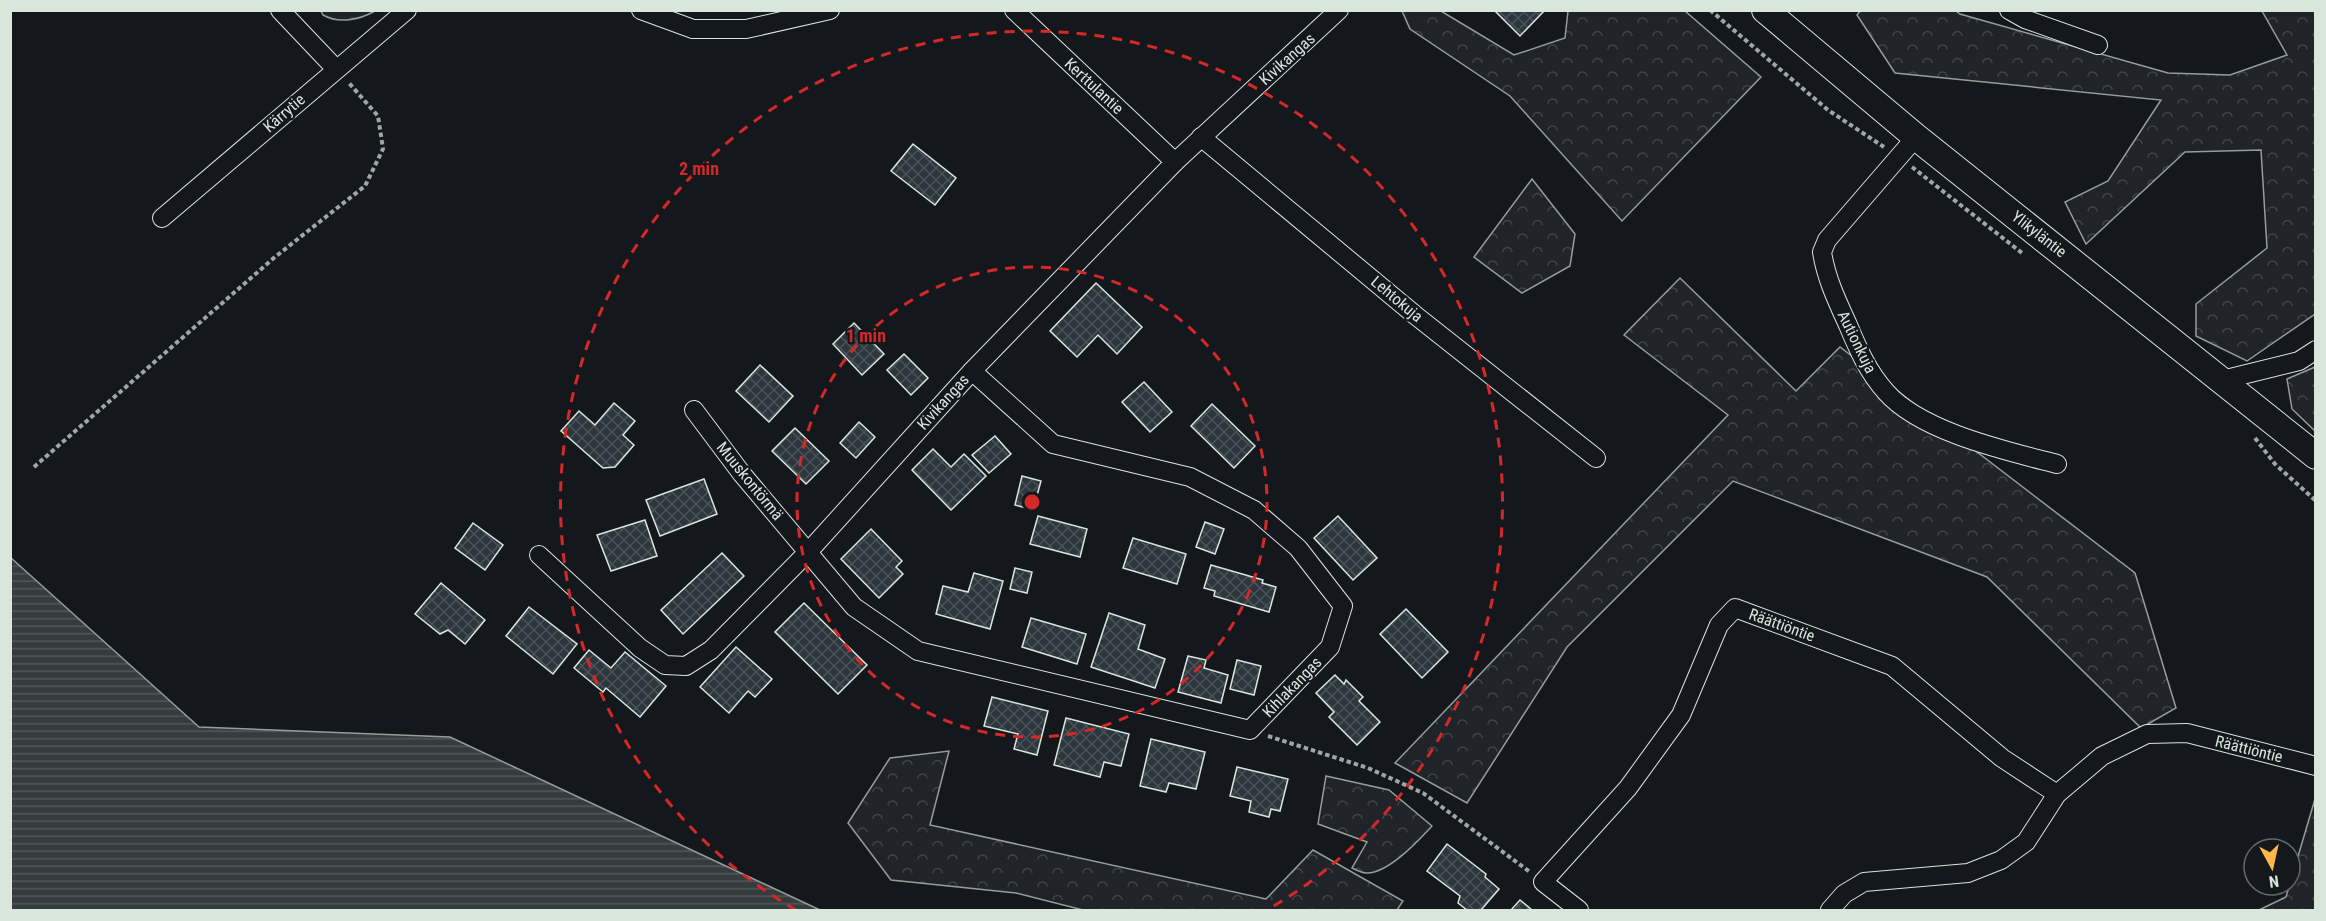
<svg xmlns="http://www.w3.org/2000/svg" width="2326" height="921" viewBox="0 0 2326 921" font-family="'Roboto Condensed',sans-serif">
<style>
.forest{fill:url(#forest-crowns);stroke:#939e99;stroke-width:1.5}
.water{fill:url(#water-rules);stroke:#939e99;stroke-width:1.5}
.building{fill:url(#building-cross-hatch);stroke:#d8e6dc;stroke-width:1.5}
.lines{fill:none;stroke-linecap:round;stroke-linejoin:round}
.minor-casing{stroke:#d8e6dc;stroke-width:20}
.secondary-casing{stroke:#d8e6dc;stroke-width:28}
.path{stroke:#9da8a2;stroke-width:4;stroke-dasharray:4.5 3;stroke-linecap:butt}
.minor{stroke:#14181c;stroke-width:18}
.secondary{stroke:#14181c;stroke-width:26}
.ring{fill:none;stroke:#d62828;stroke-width:3;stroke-dasharray:10 8}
.labels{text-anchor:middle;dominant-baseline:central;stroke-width:4.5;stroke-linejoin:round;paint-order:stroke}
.street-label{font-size:16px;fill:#d8e6dc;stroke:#14181c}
.centre{fill:#d62828;stroke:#14181c;stroke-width:3}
.ring-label{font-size:18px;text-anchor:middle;font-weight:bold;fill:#d62828;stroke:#14181c;stroke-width:4.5;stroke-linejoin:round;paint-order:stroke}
</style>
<defs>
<pattern id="forest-crowns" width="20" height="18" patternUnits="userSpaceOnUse" patternTransform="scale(1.5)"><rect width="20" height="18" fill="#202428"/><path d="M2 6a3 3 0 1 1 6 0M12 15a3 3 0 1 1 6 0" fill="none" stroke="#404447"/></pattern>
<pattern id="water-rules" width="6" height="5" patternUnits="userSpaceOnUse" patternTransform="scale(1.5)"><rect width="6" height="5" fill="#363b3e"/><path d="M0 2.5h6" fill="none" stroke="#525759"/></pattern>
<pattern id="building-cross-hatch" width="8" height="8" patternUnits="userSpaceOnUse" patternTransform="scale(1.5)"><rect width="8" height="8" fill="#2c363c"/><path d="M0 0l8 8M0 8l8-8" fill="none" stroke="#4a5358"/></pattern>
</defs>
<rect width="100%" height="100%" fill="#14181c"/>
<!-- forest -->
<g class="forest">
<path d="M1861,10L1956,11L1960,14L2168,73L2230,75L2287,55L2262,11H2315V314L2247,361L2196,336V304L2267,248L2261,150L2185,152L2086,244L2065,202L2108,181L2161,100L1895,73L1857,15Z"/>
<path d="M321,11V10L375,11C359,20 339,24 323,15Z"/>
<path d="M1402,11H1441L1514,55L1565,38L1568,11H1685L1761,77L1622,221L1510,96L1410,29Z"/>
<path d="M1532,179L1575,234L1570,266L1522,293L1474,257Z"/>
<path d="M1680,278L1796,391L1840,347L2135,573L2176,708L2141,728L1987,577L1733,481L1567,647L1467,803L1395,763L1728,415L1624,335Z"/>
<path d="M2315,367V431L2292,409L2287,379Z"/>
<path d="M949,751L930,825L1266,899L1313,850L1403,901L1397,910H1083L1016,893L891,880L848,823L890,758Z"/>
<path d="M1326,776L1389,790L1432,826C1418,841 1388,874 1366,873C1362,873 1356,870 1352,868L1367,842L1318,824Z"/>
<path d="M2315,799V910H2259L2286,897Z"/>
</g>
<!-- water -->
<path class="water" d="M10,557L199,727L450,737L820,910H11Z"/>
<!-- building -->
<g class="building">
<path d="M1494,10H1545L1520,36Z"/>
<path d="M913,144L956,178L935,205L891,171Z"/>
<path d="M1096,283L1142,327L1117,354L1098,335L1077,357L1050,331Z"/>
<path d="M854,323L884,354L862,375L833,344Z"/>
<path d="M904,354L928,378L911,395L887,370Z"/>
<path d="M760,365L793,396L769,422L736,391Z"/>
<path d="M1144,382L1172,412L1150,432L1122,402Z"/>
<path d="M614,403L635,421L623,435L634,445L615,467L603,468L561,431L579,411L595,425Z"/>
<path d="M1212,404L1255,446L1234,468L1191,426Z"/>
<path d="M859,422L875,437L856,458L840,443Z"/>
<path d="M795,428L829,461L806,484L772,451Z"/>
<path d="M995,436L1011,454L989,473L972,455Z"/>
<path d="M933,449L951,467L964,454L986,476L951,510L912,470Z"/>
<path d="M1022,476L1041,481L1033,510L1015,505Z"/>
<path d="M704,479L717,514L660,536L646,500Z"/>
<path d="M1038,516L1087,529L1080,557L1030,544Z"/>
<path d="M1338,516L1377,558L1353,580L1314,538Z"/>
<path d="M645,520L657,556L611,571L597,535Z"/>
<path d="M1205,522L1224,529L1215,554L1196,547Z"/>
<path d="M473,523L503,545L485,570L455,548Z"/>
<path d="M871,529L902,561L896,567L903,574L879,598L841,559Z"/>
<path d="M1133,538L1186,554L1177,584L1123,568Z"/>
<path d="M722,553L744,576L683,634L661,610Z"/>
<path d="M1211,565L1263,580L1262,583L1276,587L1269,612L1214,596L1215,591L1204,588Z"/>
<path d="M1015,568L1032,572L1027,593L1010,589Z"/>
<path d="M974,573L1003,581L990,629L936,614L943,586L968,592Z"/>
<path d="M441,583L485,620L465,644L448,630L440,634L415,614Z"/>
<path d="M804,603L867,665L838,694L775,632Z"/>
<path d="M529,607L577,644L553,674L506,636Z"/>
<path d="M1406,609L1448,652L1422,678L1380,634Z"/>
<path d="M1109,613L1145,625L1138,649L1165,659L1155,688L1091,667Z"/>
<path d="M1031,618L1086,634L1077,664L1022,647Z"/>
<path d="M736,647L772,679L755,697L748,691L729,713L700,687Z"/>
<path d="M589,650L611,668L625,652L666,686L640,717L606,688L603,692L574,668Z"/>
<path d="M1188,656L1206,660L1204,668L1228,675L1221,703L1178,692Z"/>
<path d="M1237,660L1261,666L1254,695L1230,689Z"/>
<path d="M1335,675L1344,684L1346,680L1363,697L1359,701L1380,722L1357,745L1329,717L1334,712L1316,693Z"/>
<path d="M992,697L1048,711L1037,755L1014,749L1018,734L984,726Z"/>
<path d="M1066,718L1129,734L1121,766L1104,762L1100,777L1054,765Z"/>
<path d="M1151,739L1205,752L1196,789L1169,783L1166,792L1140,786Z"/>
<path d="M1237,767L1288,779L1280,811L1271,809L1269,817L1249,812L1251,801L1230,796Z"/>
<path d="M1447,844L1486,874L1485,877L1499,889L1481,910H1467L1458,903L1460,896L1427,871Z"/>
<path d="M1520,900L1532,910H1511Z"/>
</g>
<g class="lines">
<!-- minor casing -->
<g class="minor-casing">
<g id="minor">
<path d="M280,10L336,69"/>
<path d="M641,10L693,29H746L830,10"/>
<path d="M1014,10L1175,162"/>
<path d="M2009,10L2025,19L2098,45"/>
<path d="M1201,137L1415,315L1596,458"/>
<path d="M1916,137L1827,240L1822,252C1826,278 1837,301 1848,325C1858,349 1868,372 1886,392C1921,432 2007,451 2057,464"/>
<path d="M162,218L407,10"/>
<path d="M2222,380L2299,361L2316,350"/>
<path d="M694,410L742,474L854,607L918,651L1250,730L1330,647L1343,606L1298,548L1254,510L1190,477L1053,444L972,371"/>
<path d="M539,555L640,648L665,665L686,666L711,650L809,551L972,371L1175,162L1339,10"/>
<path d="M1579,910L1543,882L1628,788L1681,715L1719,625L1735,608L1892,666L2002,758L2057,794"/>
<path d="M1830,910L1844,894L1864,882L1968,873L2001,860L2026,842L2057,794L2102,756L2147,734L2187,733L2316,766"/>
</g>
</g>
<!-- secondary casing -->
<g class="secondary-casing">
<path id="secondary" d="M1765,10L1916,137L2316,456"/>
</g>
<!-- path -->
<g class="path">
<path d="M1710,10L1828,110L1884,147"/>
<path d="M1912,167L2022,253"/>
<path d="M2255,438L2275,464L2316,501"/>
<path d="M34,467L275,257L365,186L383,149L378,116L349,83"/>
<path d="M1268,736L1368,768L1423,793L1530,872"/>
</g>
<!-- minor -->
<use href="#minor" class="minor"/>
<!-- secondary -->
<use href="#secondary" class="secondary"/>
</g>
<!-- distance rings -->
<g class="ring">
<circle cx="1032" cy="502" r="235"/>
<path d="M796 910A471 471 0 1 1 1267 910"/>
</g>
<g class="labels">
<!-- street labels -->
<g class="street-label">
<text transform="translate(1287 59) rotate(-42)">Kivikangas</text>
<text transform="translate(1094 86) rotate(43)">Kerttulantie</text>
<text transform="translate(284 113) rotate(-41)">Kärrytie</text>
<text transform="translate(2039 234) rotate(38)">Ylikyläntie</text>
<text transform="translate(1397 299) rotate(40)">Lehtokuja</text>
<text transform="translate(1857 342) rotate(64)">Autionkuja</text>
<text transform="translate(943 402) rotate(-48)">Kivikangas</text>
<text transform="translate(750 481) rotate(51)">Muuskontörmä</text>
<text transform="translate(1782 625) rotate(20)">Räättiöntie</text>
<text transform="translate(1292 687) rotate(-46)">Kihlakangas</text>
<text transform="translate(2249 749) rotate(14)">Räättiöntie</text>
</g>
</g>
<circle cx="1032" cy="502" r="9" class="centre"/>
<g class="ring-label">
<text x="699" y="175">2 min</text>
<text x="866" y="342">1 min</text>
</g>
<!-- border -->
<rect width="2326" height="921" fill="none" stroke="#d8e6dc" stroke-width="24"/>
<!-- north arrow -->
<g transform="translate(2272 867) rotate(172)"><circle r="28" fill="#14181c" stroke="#626a69" stroke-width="1.5"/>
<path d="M0-4.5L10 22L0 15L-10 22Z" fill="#ffb74d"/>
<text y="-9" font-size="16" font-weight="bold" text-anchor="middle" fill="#d8e6dc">N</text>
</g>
</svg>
